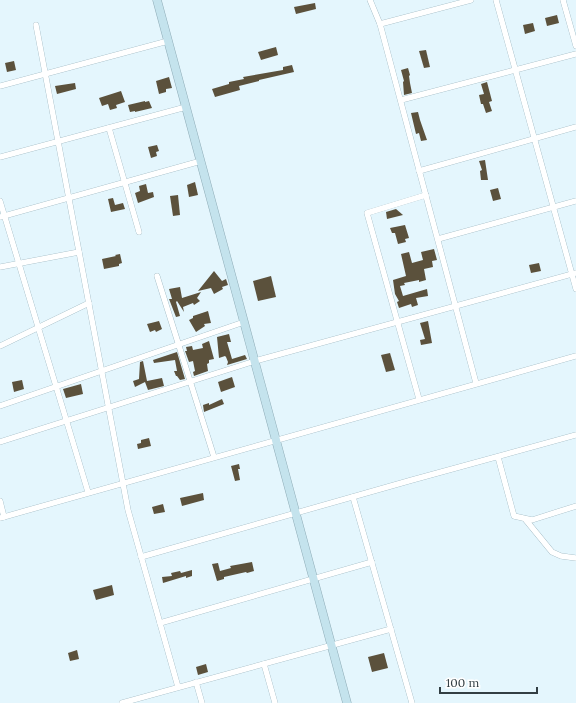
<svg xmlns="http://www.w3.org/2000/svg" width="576" height="703" viewBox="0 0 576 703" font-family="Lora,serif">
<style>
.building{fill:#5b513c}
.lines{fill:none;stroke-linecap:round;stroke-linejoin:round}
.street-casing{stroke:#8facb7;stroke-width:6}
.secondary-casing{stroke:#8facb7;stroke-width:9}
.street{stroke:#fff;stroke-width:5.5}
.secondary{stroke:#c4e3ed;stroke-width:8}
</style>
<rect width="100%" height="100%" fill="#e4f6fd"/>
<!-- building -->
<g class="building">
<path d="M315,3L316,9L296,14L294,7Z"/>
<path d="M557,15L559,23L547,26L545,18Z"/>
<path d="M533,23L535,31L525,34L523,25Z"/>
<path d="M276,47L278,55L261,60L258,52Z"/>
<path d="M426,50L430,67L424,68L419,51Z"/>
<path d="M14,61L16,70L7,72L5,63Z"/>
<path d="M292,65L294,72L259,80V81L239,86L240,90L215,97L212,89L229,84V82L244,79L243,77L283,70V67Z"/>
<path d="M408,68L410,75L409,76L410,83L412,93L404,95L403,82L404,81L401,70Z"/>
<path d="M169,77L172,88L166,89V92L159,94L156,81Z"/>
<path d="M487,82L492,101L489,102L492,111L486,113L483,104H481L479,95L484,94L481,84Z"/>
<path d="M75,83L76,89L57,94L55,86Z"/>
<path d="M121,91L125,102L116,105L117,108L110,110L108,104L102,106L99,98Z"/>
<path d="M145,101V102L149,101L152,108L135,112V111L130,112L128,105Z"/>
<path d="M418,112L420,120L427,140L421,141L419,133L416,134L411,113Z"/>
<path d="M157,145L159,151L156,152L157,156L151,158L148,147Z"/>
<path d="M485,160L488,180H481L480,171L482,170L479,161Z"/>
<path d="M195,182L198,195L189,197L187,185Z"/>
<path d="M146,184L148,193L153,192L154,197L138,203L135,193L140,191L139,186Z"/>
<path d="M498,188L501,199L493,201L490,190Z"/>
<path d="M178,195L180,215L173,216L170,196Z"/>
<path d="M113,198L115,205L123,203L125,209L111,212L108,199Z"/>
<path d="M396,209L403,215L387,219L386,212Z"/>
<path d="M405,225L409,238L405,239L406,242L398,244L395,233H392L390,228Z"/>
<path d="M434,249L437,260L432,261L433,267L424,269L426,280L419,282V280L404,283L405,285L400,286L403,296L427,289L428,296L416,298L418,305L412,307L411,304L399,308L397,302L399,301L395,294L393,280L406,276L401,254L409,252L412,263L423,260L421,252Z"/>
<path d="M120,254L122,263L119,264V266L104,269L102,259L116,256L115,255Z"/>
<path d="M539,263L541,271L531,273L529,265Z"/>
<path d="M214,271L222,281L226,279L228,285L222,287L223,289L214,294L211,288L198,291Z"/>
<path d="M271,276L276,297L258,301L253,281Z"/>
<path d="M180,287L182,298L201,292L197,298L200,301L194,305L193,303L183,307L184,312L177,301L176,302L180,316L176,317L169,299H172L169,289Z"/>
<path d="M208,311L211,323L204,324L205,326L196,332L189,320L193,318V316Z"/>
<path d="M159,321L162,329L156,332L155,330L150,332L147,324Z"/>
<path d="M428,321L432,343L421,345L420,340L425,339L420,323Z"/>
<path d="M229,334L231,342H227L232,359L245,355L247,359L227,365L228,362L226,357L225,356L219,358L217,337Z"/>
<path d="M209,341L214,359L209,360V363L207,364L208,371L194,376L193,372L195,371L193,361L189,362L185,351H187L186,347L192,346L193,350L203,348L202,344Z"/>
<path d="M177,352L185,379L180,380L177,376H176L174,371H177L175,360L154,363L153,360Z"/>
<path d="M390,353L395,370L386,372L381,355Z"/>
<path d="M143,361L147,381L162,378L164,386L148,390L145,382L135,387L133,381L139,379L140,362Z"/>
<path d="M232,377L235,387L221,392L218,382Z"/>
<path d="M22,380L24,389L14,392L12,382Z"/>
<path d="M81,384L83,394L66,398L63,389Z"/>
<path d="M222,399L224,404L204,412L203,405L209,403V405Z"/>
<path d="M149,438L151,446L138,449L137,444L141,443V440Z"/>
<path d="M239,464L240,469H238L240,480L235,481L231,466Z"/>
<path d="M203,493L204,500L182,506L180,498Z"/>
<path d="M163,504L165,512L154,514L152,507Z"/>
<path d="M252,562L254,571L247,573L246,572L224,577V579L217,581L212,564L218,563L220,571L231,568L230,566Z"/>
<path d="M192,570V576L186,578V576L163,583L162,577L172,576L171,573L180,571L181,573Z"/>
<path d="M112,585L114,595L96,600L93,590Z"/>
<path d="M77,650L79,659L70,661L68,653Z"/>
<path d="M384,653L388,668L372,672L368,657Z"/>
<path d="M206,664L208,672L198,675L196,667Z"/>
</g>
<g class="lines">
<!-- street casing -->
<g class="street-casing">
<g id="street">
<path d="M370,0L380,24L476,383"/>
<path d="M496,0L576,289"/>
<path d="M563,0L576,46"/>
<path d="M380,24L471,0"/>
<path d="M36,25L128,510L178,687"/>
<path d="M0,86L168,41"/>
<path d="M401,100L576,54"/>
<path d="M109,128L139,232"/>
<path d="M0,157L186,107"/>
<path d="M419,171L576,127"/>
<path d="M0,201L88,492"/>
<path d="M0,217L201,161"/>
<path d="M438,239L576,201"/>
<path d="M0,267L79,252"/>
<path d="M157,276L214,457"/>
<path d="M0,346L89,303"/>
<path d="M419,399L367,213L426,195"/>
<path d="M0,406L244,322"/>
<path d="M0,442L255,361L576,273"/>
<path d="M498,457L514,516L532,520L576,506"/>
<path d="M353,497L412,703"/>
<path d="M0,501L4,517"/>
<path d="M0,518L576,356"/>
<path d="M525,519L552,552L561,556L576,558"/>
<path d="M141,557L412,480L576,435"/>
<path d="M160,623L372,562"/>
<path d="M264,664L275,703"/>
<path d="M196,682L202,703"/>
<path d="M122,703L391,629"/>
</g>
</g>
<!-- secondary casing -->
<g class="secondary-casing">
<path id="secondary" d="M157,0L347,703"/>
</g>
<!-- street -->
<use href="#street" class="street"/>
<!-- secondary -->
<use href="#secondary" class="secondary"/>
</g>
<!-- scale -->
<path d="M440 687v6h97v-6" fill="none" stroke="#323e43" stroke-width="2"/>
<text x="446" y="687" font-size="12" fill="#323e43" stroke="#ffffff" stroke-width="3" paint-order="stroke">100 m</text>
</svg>
